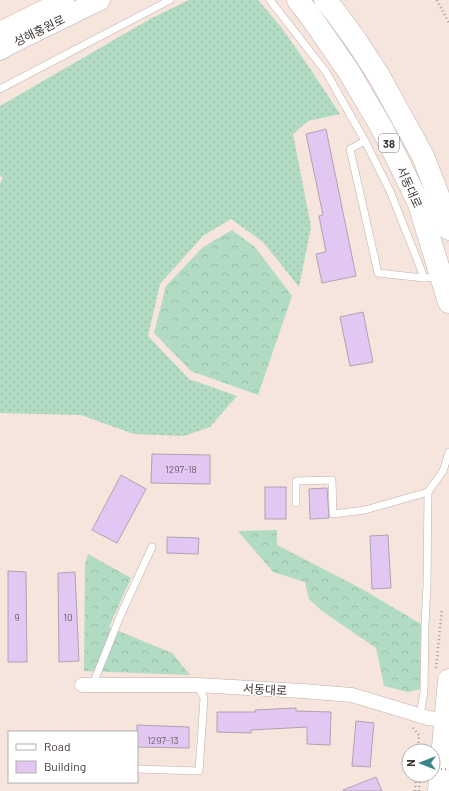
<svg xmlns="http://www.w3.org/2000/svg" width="449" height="791" viewBox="0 0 449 791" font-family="Barlow,'Noto Sans KR',sans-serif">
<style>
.grass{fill:url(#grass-dots)}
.forest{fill:url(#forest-crowns)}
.building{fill:#e2c7f3;stroke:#aca4b1}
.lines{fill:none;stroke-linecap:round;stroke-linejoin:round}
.service-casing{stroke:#c0b0a9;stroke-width:8}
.minor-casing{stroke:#c0b0a9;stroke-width:15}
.secondary-casing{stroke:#c0b0a9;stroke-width:21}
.primary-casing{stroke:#c0b0a9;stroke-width:23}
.path{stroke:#a89c96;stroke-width:2.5;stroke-dasharray:1 3;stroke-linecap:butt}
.service{stroke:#fff;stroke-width:7}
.minor{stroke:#fff;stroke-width:14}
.secondary{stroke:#fff;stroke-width:20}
.primary{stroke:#fff;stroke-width:22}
.path-bridge{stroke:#a89c96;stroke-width:2.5;stroke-dasharray:1 3;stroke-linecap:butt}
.labels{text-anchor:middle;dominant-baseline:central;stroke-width:3;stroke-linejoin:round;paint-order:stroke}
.number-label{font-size:10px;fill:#685c65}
.shield{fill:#fff;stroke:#797472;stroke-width:1}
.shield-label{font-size:11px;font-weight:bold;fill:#3f3936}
.street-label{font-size:12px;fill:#3f3936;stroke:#fff}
</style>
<defs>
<pattern id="grass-dots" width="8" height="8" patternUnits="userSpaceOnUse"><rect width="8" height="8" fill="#b2dbc3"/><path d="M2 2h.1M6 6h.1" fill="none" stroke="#9abda8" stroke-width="1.8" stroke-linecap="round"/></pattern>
<pattern id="forest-crowns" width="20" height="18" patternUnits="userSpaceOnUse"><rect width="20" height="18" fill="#b2dbc3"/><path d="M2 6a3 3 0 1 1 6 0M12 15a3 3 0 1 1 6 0" fill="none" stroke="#9abda8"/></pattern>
</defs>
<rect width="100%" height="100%" fill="#f5e5dd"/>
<!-- grass -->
<path class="grass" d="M189,0H258L281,27L309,67L340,114L308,121L293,134L311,227L299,287L263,242L231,219L203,236L160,284L148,336L189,379L237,396L210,427L184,436L134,434L81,415L0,413V183L3,178L0,175V106L150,19Z"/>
<!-- forest -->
<g class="forest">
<path d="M232,230L255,247L292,296L258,395L191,371L154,333L166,286L203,247Z"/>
<path d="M277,530V545L362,589L421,624L420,689L408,692L384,686L376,648L322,611L309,599L305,582L273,572L238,531Z"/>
<path d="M88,554L131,578L109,627L172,653L190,675L84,671L85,564Z"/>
</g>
<!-- building -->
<g class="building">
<path d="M326,129L356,276L322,283L316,254L326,252L319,216L323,215L306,134Z"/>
<path d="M363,312L373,362L350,366L340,317Z"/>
<path d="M152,454L210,455V484L151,483Z"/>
<path d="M121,475L146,489L117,543L92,530Z"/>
<rect x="265" y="487" width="21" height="32"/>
<path d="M327,488L329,518L310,519L309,489Z"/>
<path d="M388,535L391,588L372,589L370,536Z"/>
<path d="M167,537L199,538L198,554L167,553Z"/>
<path d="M8,571L26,572L27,662H8Z"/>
<path d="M75,572L79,661L59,662L58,573Z"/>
<path d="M296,708V711L331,712L330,745L307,744V727L251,730V733L217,732V712H255V710Z"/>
<path d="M356,721L374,723L370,767L352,766Z"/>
<path d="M137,725L189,727V748L137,747Z"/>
<path d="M376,777L382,791H343V790Z"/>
</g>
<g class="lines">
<!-- service casing -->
<g class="service-casing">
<g id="service">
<path d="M270,0L326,72L365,141L390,191L417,259L424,278L438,277"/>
<path d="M0,89L170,0"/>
<path d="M365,141L350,149L378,273L424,278"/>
<path d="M296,503V481L332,480L333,514L365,510L428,492"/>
<path d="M93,684L121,614L152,547"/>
<path d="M420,715L424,692L425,625L427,584L428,492L443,471L449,452"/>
<path d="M137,769L199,771L204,698L197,685"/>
</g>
</g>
<!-- minor casing -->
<g class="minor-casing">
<path id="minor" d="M82,685H197L302,691L352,695L428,718L445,720"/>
</g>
<!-- secondary casing -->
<g class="secondary-casing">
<g id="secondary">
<path d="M0,32L64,0"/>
<path d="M0,50L10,44L100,0"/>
</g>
</g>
<!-- primary casing -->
<g class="primary-casing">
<g id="primary">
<path d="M298,0L316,24L349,72L383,130L419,204L449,302"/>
<path d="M325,0L336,13L357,42L379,76L423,156L438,195L449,229"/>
<path d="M439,791L449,680"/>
</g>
</g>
<!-- path -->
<g class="path">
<path d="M437,0L449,23"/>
<path d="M436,668L442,609"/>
<path d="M413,728L419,735L418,751"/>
<path d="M415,791L416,775"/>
<path d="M419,791L420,775"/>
</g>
<!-- service -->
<use href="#service" class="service"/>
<!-- minor -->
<use href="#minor" class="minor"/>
<!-- secondary -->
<use href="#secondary" class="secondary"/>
<!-- primary -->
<use href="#primary" class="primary"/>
<!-- path-bridge -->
<path class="path-bridge" d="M433,768L449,770"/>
</g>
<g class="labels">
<!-- number labels -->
<g class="number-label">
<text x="181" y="469">1297-18</text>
<text x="17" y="617">9</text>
<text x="68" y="617">10</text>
<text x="163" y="740">1297-13</text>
</g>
<!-- shield labels -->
<rect class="shield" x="379" y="134" width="20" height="18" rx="3"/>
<g class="shield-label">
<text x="389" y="143">38</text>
</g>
<!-- street labels -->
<g class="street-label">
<text transform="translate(39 30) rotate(-26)">성해홍원로</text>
<text transform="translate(410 187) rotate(66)">서동대로</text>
<text transform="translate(265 689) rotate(3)">서동대로</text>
</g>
</g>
<!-- legend -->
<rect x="8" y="731" width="130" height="52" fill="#ffffff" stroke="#b2b0af"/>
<rect x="16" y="744" width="20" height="6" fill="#ffffff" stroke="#b2b0af"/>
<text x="44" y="751" font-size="12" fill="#3f3936">Road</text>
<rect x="16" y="761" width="20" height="12" fill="#e2c7f3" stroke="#b2b0af"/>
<text x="44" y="771" font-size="12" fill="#3f3936">Building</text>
<!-- north arrow -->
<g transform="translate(421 763) rotate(270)"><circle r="19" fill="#ffffff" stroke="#b2b0af"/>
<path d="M0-3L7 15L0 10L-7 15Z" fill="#3d858b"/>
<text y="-6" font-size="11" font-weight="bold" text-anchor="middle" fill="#3f3936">N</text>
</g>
</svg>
